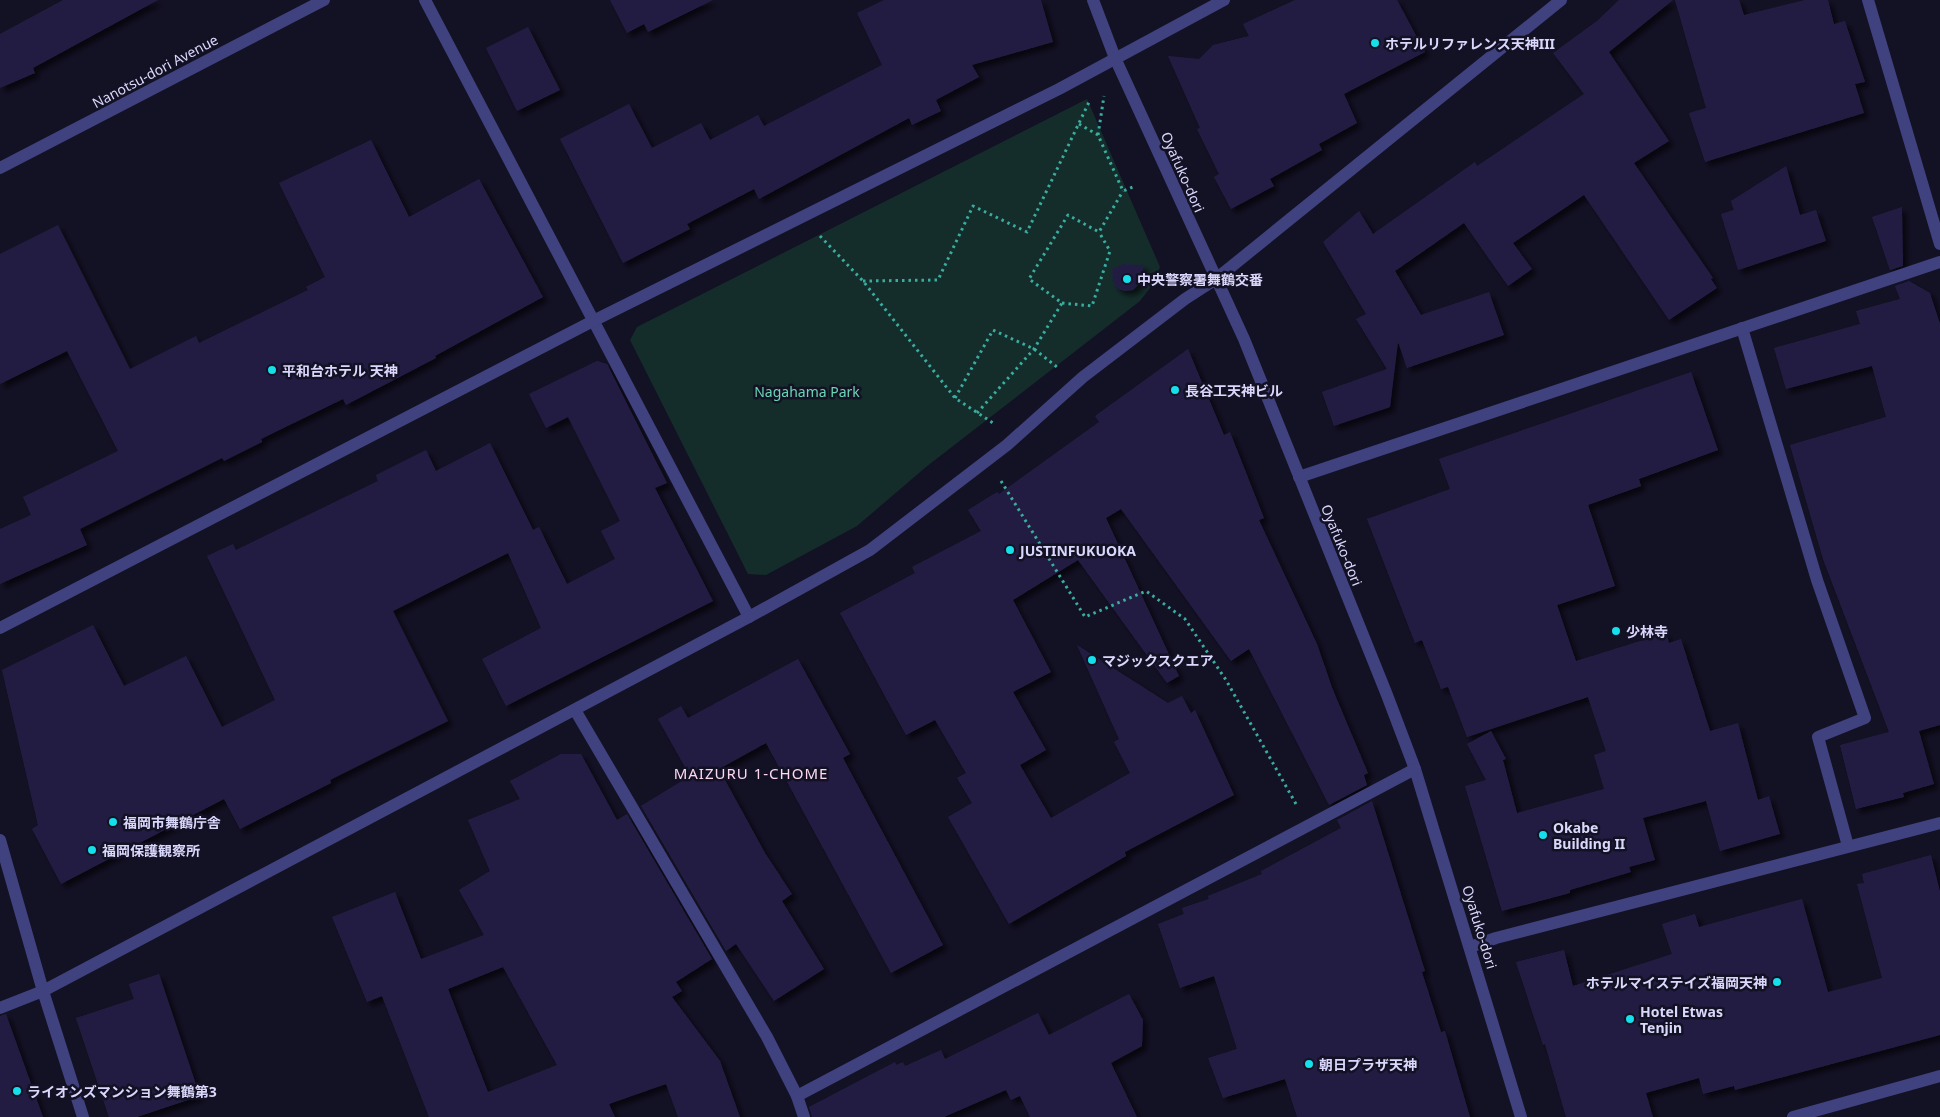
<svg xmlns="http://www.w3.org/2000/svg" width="1940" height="1117" viewBox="0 0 1940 1117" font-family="'Noto Sans','Noto Sans JP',sans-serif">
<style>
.green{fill:#142d2b}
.building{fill:#241e43;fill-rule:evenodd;filter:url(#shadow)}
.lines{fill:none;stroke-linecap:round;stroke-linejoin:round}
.path{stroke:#3aada0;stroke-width:3;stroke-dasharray:2.5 4;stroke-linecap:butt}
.minor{stroke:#40417f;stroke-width:12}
.poi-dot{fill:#15dfea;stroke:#131124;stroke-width:2}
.labels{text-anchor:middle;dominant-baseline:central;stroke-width:5;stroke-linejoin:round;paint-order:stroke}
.poi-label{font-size:14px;font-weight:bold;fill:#dad7fc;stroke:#131124;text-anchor:start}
.street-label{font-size:14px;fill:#dad7fc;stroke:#131124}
.park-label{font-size:14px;fill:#69d6b5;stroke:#131124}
.neighbourhood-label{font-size:15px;letter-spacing:1px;fill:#fcd9f1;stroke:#131124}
</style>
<defs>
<filter id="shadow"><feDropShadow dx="4.5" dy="4.5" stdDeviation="2.5" flood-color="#0009"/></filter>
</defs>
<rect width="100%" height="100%" fill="#131124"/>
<!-- green -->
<path class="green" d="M1087,99L1160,267L1153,284L1140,301L926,467L857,526L766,575L748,574L630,340L637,327Z"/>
<!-- building -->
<g class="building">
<path d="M63,0H158L33,68L35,73L0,88V34Z"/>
<path d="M610,0H713L648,32L644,24L627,33Z"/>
<path d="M884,0H1041L1053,42L972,65L979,77L936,100L941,111L912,125L909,118L759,199L754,189L687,224L690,229L623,263L560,139L629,104L652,148L701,123L710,140L758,115L764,126L882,65L857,13Z"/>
<path d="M1295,0H1397L1425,52L1344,94L1357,123L1319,144L1322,150L1270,179L1274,186L1231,209L1214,177L1219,174L1197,129L1200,128L1168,56L1199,59L1213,45L1249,36L1243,24Z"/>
<path d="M1619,0H1673L1609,52L1669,141L1634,163L1713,278L1711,279L1717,288L1669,320L1584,195L1513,243L1532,269L1508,286L1464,223L1395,271L1421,315L1489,292L1504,335L1407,368L1398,342L1390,407L1334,426L1322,392L1387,369L1356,319L1366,314L1323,242L1359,211L1373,234L1475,162L1477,166L1584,94L1553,53L1597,21Z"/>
<path d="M1675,0H1739L1744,15L1805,0H1828L1834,24L1845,21L1865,82L1855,84L1864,113L1705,162L1689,113L1706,108Z"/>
<path d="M528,27L560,90L517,111L486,48Z"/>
<path d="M371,140L409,217L479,179L543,297L435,356L436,358L346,405L343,399L261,439L262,442L224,461L222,458L80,529L87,545L0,584V529L31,515L23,497L118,451L67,351L0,384V254L58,225L130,369L196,336L199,343L308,290L306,287L325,277L279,183Z"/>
<path d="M1786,166L1800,215L1816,210L1826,241L1738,270L1721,214L1734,210L1731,201Z"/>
<path d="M1902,207L1903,266L1890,270L1872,217Z"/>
<path d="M1124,264L1144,265L1139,284L1133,290L1125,291L1118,289L1113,282L1112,269Z"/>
<path d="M1909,281L1930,293L1940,324V725L1919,731L1934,784L1903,793L1904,797L1856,809L1840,745L1889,732L1823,559L1790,445L1886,417L1872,366L1786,389L1774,348L1860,324L1856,311L1900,299L1895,286Z"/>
<path d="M1188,349L1224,435L1230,432L1264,518L1259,520L1317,644L1333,690L1368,773L1364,775L1367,785L1329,805L1249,649L1231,661L1121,509L1106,518L1179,676L1167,683L1078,560L1013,600L1051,672L1013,692L1046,750L1020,765L1051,818L1130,773L1114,742L1119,739L1077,645L1168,703L1182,696L1191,713L1195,710L1234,795L1125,852L1126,856L1009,924L948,817L972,803L957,778L966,773L935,720L906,735L840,613L915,573L912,567L981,531L968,510L997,492L999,494L1099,422L1095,416Z"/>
<path d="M597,361L607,364L667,483L655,488L713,601L506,706L482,659L541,628L508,553L393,611L448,721L330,780L331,783L240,829L224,799L61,884L32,829L38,825L2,670L93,625L124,686L186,656L222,727L275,700L207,556L233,544L236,550L378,481L376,475L426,450L436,471L490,443L533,530L539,527L567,584L615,559L601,531L620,521L568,417L546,428L529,394Z"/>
<path d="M1691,372L1718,450L1639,479L1641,486L1588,505L1615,586L1557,605L1576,661L1666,633L1669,643L1681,639L1710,731L1738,723L1758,800L1769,796L1780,834L1720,851L1706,801L1643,818L1655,860L1629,867L1631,872L1570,890V893L1502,911L1465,786L1486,780L1467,744L1491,731L1506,759L1503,760L1517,813L1604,789L1594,755L1606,751L1588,697L1467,737L1448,687L1441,689L1422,640L1415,643L1367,519L1450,489L1439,459Z"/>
<path d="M798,659L850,754L843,758L943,945L891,973L766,743L719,769L765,853L792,894L782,901L824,969L774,1001L736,944L726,951L641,806L690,776L658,719L681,706L688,718Z"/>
<path d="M561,754H581L617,820L627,814L712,959L676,982L682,991L672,997L720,1061L740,1117H678L666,1084L609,1104L615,1117H429L382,996L367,1002L332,917L395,892L421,959L484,935L459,890L490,871L468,820L520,799L510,781ZM503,967L557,1065L488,1092L448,989Z"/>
<path d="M1372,801L1425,971L1422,972L1441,1032L1445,1031L1470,1117H1297L1285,1079L1223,1098L1208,1058L1237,1049L1214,976L1180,988L1158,924L1184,914L1182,908L1209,899L1208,896L1262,874L1261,871L1341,828L1337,820Z"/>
<path d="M1931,855L1940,892V1035L1735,1090L1734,1086L1703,1094L1699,1078L1646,1093L1653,1117H1566L1545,1044L1543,1045L1516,962L1564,950L1573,986L1672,954L1662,924L1695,914L1699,927L1802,899L1828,992L1882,978L1857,884L1864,883L1862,874Z"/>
<path d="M159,974L200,1096L137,1117H109L76,1018L134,999L129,984Z"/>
<path d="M1129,994L1143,1020L1142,1046L1111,1063L1137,1117H1030L1020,1096L1011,1100L1006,1090L944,1117H812L809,1107L895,1062L896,1065L903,1062L905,1066L941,1050L945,1059L1038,1013L1049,1035Z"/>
<path d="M6,1014L43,1117H0V1016Z"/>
</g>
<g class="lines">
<!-- path -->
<g class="path">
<path d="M1079,124L1098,135L1123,191L1135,186"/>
<path d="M1098,135L1104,96"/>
<path d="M820,236L863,281L955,398L993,423"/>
<path d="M863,281L938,280L973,206L1027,232L1090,100"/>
<path d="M1062,303L1092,306L1110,251L1099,232"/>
<path d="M955,398L993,330L1034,349L1057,367"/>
<path d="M977,413L1034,349L1062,303L1029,279L1068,215L1099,232L1123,191"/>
<path d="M1001,481L1085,617L1146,591L1185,619L1226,680L1296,804"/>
</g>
<!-- minor -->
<g class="minor">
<path d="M425,0L749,617"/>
<path d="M1093,0L1115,58L1244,339L1387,695L1415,769L1521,1117"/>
<path d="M1868,0L1940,244"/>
<path d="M0,168L324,0"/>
<path d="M1742,328L1817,580L1865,718L1818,737L1848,846"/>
<path d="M1299,477L1940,262"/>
<path d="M0,628L593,321L1059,89L1224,0"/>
<path d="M575,710L767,1037L797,1096L804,1117"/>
<path d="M0,840L43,991L83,1117"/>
<path d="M1470,947L1496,938L1940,823"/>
<path d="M0,1008L43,991L749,617L870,550L1007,445L1083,377L1185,299L1216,279L1561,0"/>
<path d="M797,1096L1415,769"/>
<path d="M1793,1117L1940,1076"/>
</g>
</g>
<!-- markers -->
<g class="poi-dot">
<circle cx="1375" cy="43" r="5"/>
<circle cx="1127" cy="279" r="5"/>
<circle cx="272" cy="370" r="5"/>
<circle cx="1175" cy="390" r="5"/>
<circle cx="1010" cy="550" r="5"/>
<circle cx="1616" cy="631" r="5"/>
<circle cx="1092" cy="660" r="5"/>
<circle cx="113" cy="822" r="5"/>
<circle cx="1543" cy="835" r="5"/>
<circle cx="92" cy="850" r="5"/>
<circle cx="1777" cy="982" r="5"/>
<circle cx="1630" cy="1019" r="5"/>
<circle cx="1309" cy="1064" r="5"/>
<circle cx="17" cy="1091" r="5"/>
</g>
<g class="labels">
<!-- poi labels -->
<g class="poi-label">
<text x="1385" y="43">ホテルリファレンス天神III</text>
<text x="1137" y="279">中央警察署舞鶴交番</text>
<text x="282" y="370">平和台ホテル 天神</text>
<text x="1185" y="390">長谷工天神ビル</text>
<text x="1020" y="550">JUSTINFUKUOKA</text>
<text x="1626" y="631">少林寺</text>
<text x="1102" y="660">マジックスクエア</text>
<text x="123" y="822">福岡市舞鶴庁舎</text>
<text x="1553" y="827">Okabe<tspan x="1553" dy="16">Building II</tspan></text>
<text x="102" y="850">福岡保護観察所</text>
<text x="1767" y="982" text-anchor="end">ホテルマイステイズ福岡天神</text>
<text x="1640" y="1011">Hotel Etwas<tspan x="1640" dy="16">Tenjin</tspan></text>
<text x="1319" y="1064">朝日プラザ天神</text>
<text x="27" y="1091">ライオンズマンション舞鶴第3</text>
</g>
<!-- street labels -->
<g class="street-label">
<text transform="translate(155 71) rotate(-28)">Nanotsu-dori Avenue</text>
<text transform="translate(1183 172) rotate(66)">Oyafuko-dori</text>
<text transform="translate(1342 545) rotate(68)">Oyafuko-dori</text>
<text transform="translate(1480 927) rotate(73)">Oyafuko-dori</text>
</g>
<!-- park labels -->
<g class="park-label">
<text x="807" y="391">Nagahama Park</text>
</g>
<!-- neighbourhood labels -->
<g class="neighbourhood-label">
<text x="751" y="773">MAIZURU 1-CHOME</text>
</g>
</g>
</svg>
